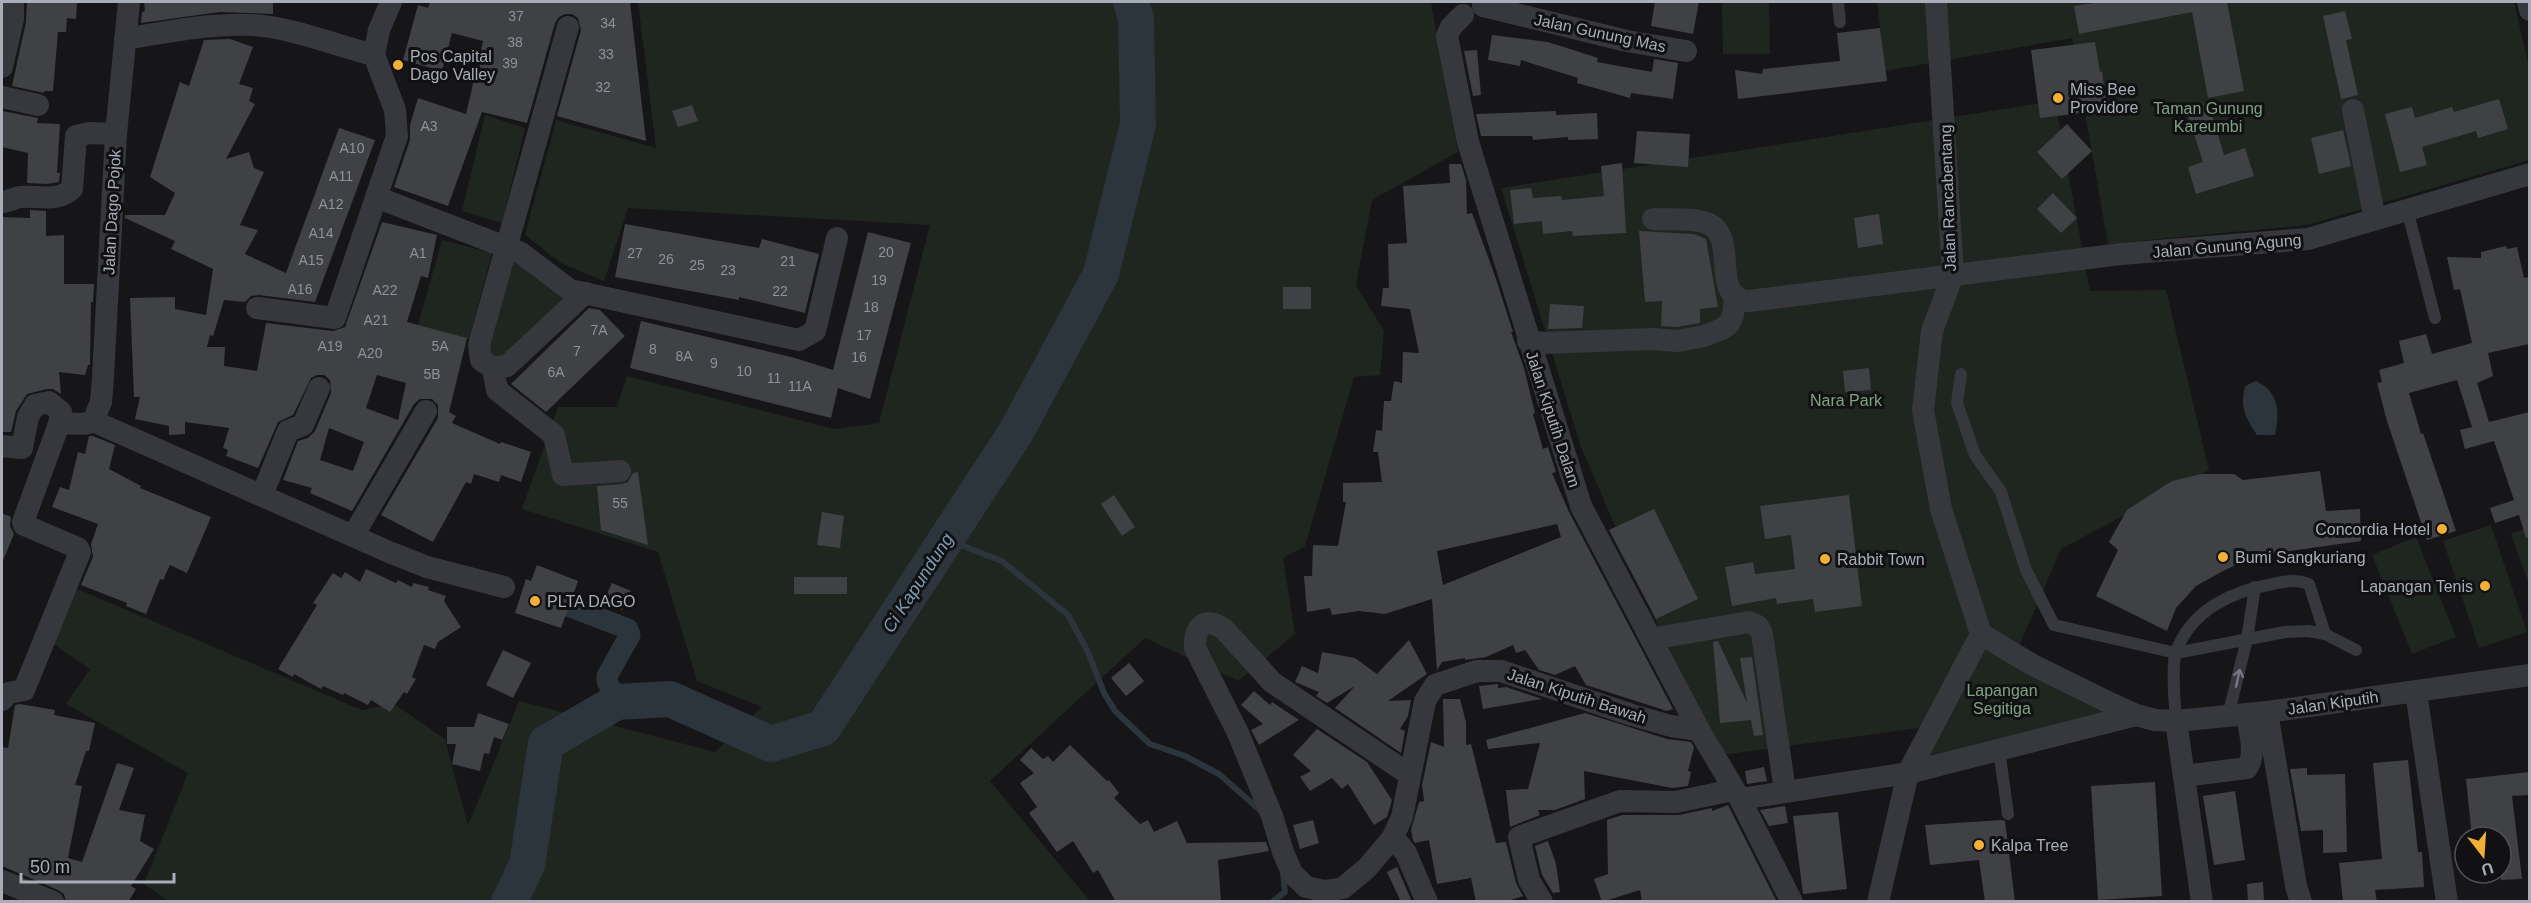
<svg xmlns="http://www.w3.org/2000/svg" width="2531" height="903" viewBox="0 0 2531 903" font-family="Helvetica,sans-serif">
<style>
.green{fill:#1e261f}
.water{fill:#2c353c}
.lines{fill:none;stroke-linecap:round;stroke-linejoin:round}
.stream{stroke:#2c353c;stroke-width:6}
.canal{stroke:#2c353c;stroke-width:21}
.river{stroke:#2c353c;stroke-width:36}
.building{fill:#404145;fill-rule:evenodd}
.service{stroke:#37383d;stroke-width:12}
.minor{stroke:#37383d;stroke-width:22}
.oneway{stroke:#757881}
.poi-dot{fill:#f2b134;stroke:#111113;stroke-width:2}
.labels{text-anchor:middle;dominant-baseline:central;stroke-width:6;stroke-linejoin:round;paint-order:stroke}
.number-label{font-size:14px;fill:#8e929b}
.street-label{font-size:16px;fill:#a8adb8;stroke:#111113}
.poi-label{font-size:16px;fill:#a8adb8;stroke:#111113;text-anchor:start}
.park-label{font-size:16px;fill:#7fa381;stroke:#111113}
.water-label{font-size:18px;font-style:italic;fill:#7f9bb3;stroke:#111113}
</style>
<rect width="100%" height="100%" fill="#161618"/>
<!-- green -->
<g class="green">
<path d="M638,2H1431L1458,152L1372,200L1356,285L1384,331L1380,375L1354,377L1305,546L1283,558L1295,634L1238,681L1145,638L990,781L1090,901H168L144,884L188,773L66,704L90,669L52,643L70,586L362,710L394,704L445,739L468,826L519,701L715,752L762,707L697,681L658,552L522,509L558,407H617L627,376L834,429L879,423L930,225L628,208L604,281L561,263L525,235L556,120L656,148Z"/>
<path d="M1722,2H1769L1770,54H1723Z"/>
<path d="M1877,2H2514L2529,67V160L2307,225L2108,244L2072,38L1885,71Z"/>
<path d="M2055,101L2090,291L2166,290L2209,470L2061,549L2014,658L2119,713L1923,761L1941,725L1714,756L1581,447L1501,188Z"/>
<path d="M485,115L525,128L502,223L462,211Z"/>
<path d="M442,240L492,253L469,339L418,325Z"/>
<path d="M508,250L568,293L500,366L482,345Z"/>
<path d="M2491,525L2527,632L2479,648L2443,541Z"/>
<path d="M2529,527V584L2511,534Z"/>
<path d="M2416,537L2456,637L2412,654L2372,555Z"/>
</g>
<!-- water -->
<path class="water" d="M2256,381C2279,392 2280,412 2275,435H2257C2245,416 2240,409 2245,386Z"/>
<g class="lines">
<!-- stream -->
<g class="stream">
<path d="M945,539L1002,561L1068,615L1088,652L1104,693L1115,711L1150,744L1185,756L1219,774L1261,811"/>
<path d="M1272,902L1285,892L1283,873"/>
</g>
<!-- canal -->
<path class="canal" d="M555,601L628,629L630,635L607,676V681L617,702"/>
<!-- river -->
<path class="river" d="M509,902L527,865L546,743L617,702L670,699L771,744L823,728L1016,432L1101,274L1138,124L1136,19L1131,2"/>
</g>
<!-- building -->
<g class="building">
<path d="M27,2H77L76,19L67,18L66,32H58L53,91H44V93L12,86L26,22Z"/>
<path d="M144,2H273V14L220,12L141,23L142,12L145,11Z"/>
<path d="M430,2H630L646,141L557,116L581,30L578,18L572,14H565L559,17L555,23L527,123L482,112L448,206L394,187L410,140V125L418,98L466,114L483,41L452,33L442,71L403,60L418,5L428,8Z"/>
<path d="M1655,2H1699L1693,34L1651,26Z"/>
<path d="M2102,2H2227L2244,91L2208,98L2192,12L2079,34L2074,6Z"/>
<path d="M2345,11L2352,39L2346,40L2358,95L2341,99L2323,16Z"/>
<path d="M1880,28L1887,81L1738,99L1735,70L1762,74L1763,69L1840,61L1837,33Z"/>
<path d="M1492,35L1548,42L1598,58L1597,62L1652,72L1654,59L1678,63L1673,99L1631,93L1630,98L1577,83L1578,78L1521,60L1520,66L1488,60Z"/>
<path d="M230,39L253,47L239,84L253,88L249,101L255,104L226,159L249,152L254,168L264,172L240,225L258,230L245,254L286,273L339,128L375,140L315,302L259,295L251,296L245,302L224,300L213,336L210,335L207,347H225L224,366L257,371L266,323L333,331L345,327L382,222L437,235L428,278L421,276L407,322L467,338L449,412L456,416L452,423L500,444L501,442L531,452L521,482L501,475L499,482L474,474L471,484L466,482L433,542L381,515L438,418V405L432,399H420L414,404L352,511L310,493L312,488L283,480L298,441L308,438L315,431L331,393L330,380L324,375H317L311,378L293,415L278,422L258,468L226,456L228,450L223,448L229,428L185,422V434L169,435V426L135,419L140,397H134L130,298L175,297V309L206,315L213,269L171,249L175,241L125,218V215H165L175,193L150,177L180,82L189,86L204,40ZM377,375L406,383L398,420L366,408ZM329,428L364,442L353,471L320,460Z"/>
<path d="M2095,42L2100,72L2102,71L2107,110L2040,118L2031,50Z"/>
<path d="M1477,50L1481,95L1473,96L1464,51Z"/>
<path d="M2499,99L2508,129L2478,138L2476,131L2422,147L2427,165L2400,172L2385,114L2412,107L2415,118L2452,107L2454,112Z"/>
<path d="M2208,102L2224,155L2245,148L2254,176L2196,194L2188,167L2203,162L2186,109Z"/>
<path d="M692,105L698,121L678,127L672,111Z"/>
<path d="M2,111L38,118L37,123L60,124L57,173H60L59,182L47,184L27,183L28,153L2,147Z"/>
<path d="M1556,111V115L1597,113L1598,139L1568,140V137L1533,140L1532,136H1481L1476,114Z"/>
<path d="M2067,124L2092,151L2062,179L2037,152Z"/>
<path d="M2343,130L2351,166L2319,174L2311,138Z"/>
<path d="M1637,131L1690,134L1688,167L1634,163Z"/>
<path d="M1622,163L1626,233L1573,236L1572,231L1543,234L1542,221L1514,224L1510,190L1531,188L1533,198L1561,196L1562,200L1604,196L1601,166Z"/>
<path d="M1449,164H1461L1466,180L1467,214L1472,213L1495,276L1513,332H1511L1524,368L1535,413L1533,414L1543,449L1548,447L1556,472L1552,473L1569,512L1673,709L1667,711L1586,685L1575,666L1555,675L1539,670L1525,650L1516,653L1513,645L1486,657L1465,660V658L1442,662L1437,670L1432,599L1385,614L1359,611L1332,615L1330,608L1307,612L1304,576H1312L1313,545L1338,546L1346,502H1343V483L1382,482L1378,452H1373L1376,430L1382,431L1384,401H1391L1394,381L1402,383L1403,352L1419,353L1410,309L1381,306L1383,288H1389L1388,244L1407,243L1403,186L1450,183ZM1557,524L1561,537L1443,585L1437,551Z"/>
<path d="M2053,193L2077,218L2061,233L2037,209Z"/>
<path d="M30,210L46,211V236L64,235V284H94L93,302H91L90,365H88L85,375L59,372L61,394L53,389H47L27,394L16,411L11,432H2V217L30,218Z"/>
<path d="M1879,214L1883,244L1858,248L1854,218Z"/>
<path d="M625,224L759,248L762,239L819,254L805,313L739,297V300L615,277Z"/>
<path d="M1639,231L1694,234L1706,239L1718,307L1700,309V323L1677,327L1661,326L1662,301L1645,302Z"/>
<path d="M868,232L911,243L870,399L838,388L831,418L630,368L641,321L795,358L833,370Z"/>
<path d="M2506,246L2507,249L2517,247L2524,278L2529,277V344L2488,353L2493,376L2477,383L2489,422L2529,412V537L2526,538L2519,515L2495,523L2490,508L2514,500L2494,441L2465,449L2460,430L2472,427L2457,380L2409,393L2421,434L2423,433L2456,531L2427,540L2387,421L2377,383L2382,382L2379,370L2404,363L2399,341L2426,334L2432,354L2472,343L2460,289L2454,290L2447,257L2481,258V252Z"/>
<rect x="1283" y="287" width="28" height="22"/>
<path d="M1550,304L1584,306L1582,328L1548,329Z"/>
<path d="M589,308L600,310L625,336L546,412L511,384Z"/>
<path d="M1869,368L1871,390L1845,392L1843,371Z"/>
<path d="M89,436H93L115,445L109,469L141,486L140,488L211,517L187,573L170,565L163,580L160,579L146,614L126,606L127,603L81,585L93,557L91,544L98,524L52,507L60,487L69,490L78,452L85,454Z"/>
<path d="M2320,471L2326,511L2360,509L2361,541L2255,556L2225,570L2196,586L2176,608L2167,631L2096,596L2118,550L2109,542L2127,510L2172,481L2201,474H2234L2243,480Z"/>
<path d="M638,472L648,545L601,530L597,486L622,484L628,482L633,473Z"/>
<path d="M1114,495L1135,527L1122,536L1101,504Z"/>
<path d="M1849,495L1862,606L1815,612L1813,599L1777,604L1776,598L1732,606L1725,567L1753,562L1755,574L1795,569L1791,535L1765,539L1760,506Z"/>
<path d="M1654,509L1698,599L1656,619L1609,530Z"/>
<path d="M822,512L844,516L840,548L817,545Z"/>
<path d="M2,513L11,517L10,526L14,534L2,563Z"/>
<path d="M537,565L578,581L561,628L515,613L526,579L531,581Z"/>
<path d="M366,569L396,583L398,580L412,587L413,583L429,587L428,590L446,596L444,601L461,627L438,642L435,649L424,645L412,677L416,679L407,694L404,692L390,712L371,700L368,705L344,693L343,695L323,686L321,689L294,674L293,677L278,669L317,605L313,603L333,573L341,578L345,572L360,582Z"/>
<rect x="794" y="577" width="53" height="17"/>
<path d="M612,583L631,591L622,610L603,602Z"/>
<path d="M1409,640L1427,674L1388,701L1411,700L1408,716L1400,729L1405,731L1401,753L1335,708L1355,686L1327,703L1316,696L1319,692L1295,682L1302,666L1318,673L1322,652L1355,658L1377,674Z"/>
<path d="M1718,641L1747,703L1740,658L1752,657L1763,735L1754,736L1751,720L1720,723L1713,642Z"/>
<path d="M503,650L531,663L513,698L486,685Z"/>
<path d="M1129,663L1144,681L1126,696L1111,678Z"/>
<path d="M1498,684V688L1506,687L1542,699L1483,709L1479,686Z"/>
<path d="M1254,691L1270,705L1272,702L1299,720L1302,718L1259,745L1251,730L1263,724L1241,705Z"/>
<path d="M1443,699H1460L1466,722V745L1471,744L1496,843L1506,842L1516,883L1523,896L1505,902H1476L1471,878L1437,884L1429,840L1415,843L1413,840L1411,830L1419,802L1424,801L1422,785L1431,742L1444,747Z"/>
<path d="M20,704L55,710L54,715L95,723L89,751H86L75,785L82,786L68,858L82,862L117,763L134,768L119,810L145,815L140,841L154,849L131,886L136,889L128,902H66L64,894L58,890L2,866V747L8,748L15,705Z"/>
<path d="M478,713L509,724L502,740L494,737L489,754L484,753L480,771L452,764L456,744H447V727H474Z"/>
<path d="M1585,713L1667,739L1691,742L1694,747L1688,771L1691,772L1688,786L1672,788L1584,771L1585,799L1555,810H1538L1540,815L1510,827L1506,790L1528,789L1540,743L1488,749L1486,740Z"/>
<path d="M1317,729L1367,762L1392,800L1387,817L1374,825L1348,784L1342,789L1332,778L1310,791L1300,777L1311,771L1293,755Z"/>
<path d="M1070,745L1107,781L1109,780L1119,793L1114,798L1140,824L1148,820L1154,832L1177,821L1187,843L1266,842L1269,851L1218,860L1221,902H1116L1098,870L1093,873L1073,841L1057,852L1029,813L1037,807L1020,783L1034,773L1020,760L1031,748L1043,759L1048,756L1053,762Z"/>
<path d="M2408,760L2418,852H2422L2424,887L2375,890L2377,902H2343L2339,863L2382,859L2373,763Z"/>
<path d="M1764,767L1767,781L1747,784L1745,771Z"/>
<path d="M2307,768V775L2345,774L2347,852L2323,853V830L2301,831L2290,769Z"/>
<path d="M2529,772V795L2512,796L2522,879L2501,880V837H2472L2466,779Z"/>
<path d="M2155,782L2162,896L2098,900L2091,786Z"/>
<path d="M2235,791L2245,860L2214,865L2203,796Z"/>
<path d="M1728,805L1777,902H1642L1640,890L1602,902L1594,879L1608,874L1607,820L1622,815H1679L1712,808V811Z"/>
<path d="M1785,806L1788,823L1769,826L1760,810Z"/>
<path d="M1838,812L1847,889L1803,894L1793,816Z"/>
<path d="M1313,820L1319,843L1300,849L1293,825Z"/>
<path d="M2002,820L2005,821L2015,902H1985L1979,860L1930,865L1925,825Z"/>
<path d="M1548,841L1556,864L1560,892L1553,893L1542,875L1535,846Z"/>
<path d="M1397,867L1412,902H1401L1387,872Z"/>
<path d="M2263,882L2264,902H2248L2247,884Z"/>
</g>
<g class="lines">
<!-- service -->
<g class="service">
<path d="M1838,2L1840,22"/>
<path d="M2407,209L2435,318"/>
<path d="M1961,374L1957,403L1975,455L2001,492L2026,570L2054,625L2176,653L2285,632L2308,631L2325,634L2356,650"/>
<path d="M2228,716L2247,639L2255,587"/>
<path d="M2176,721C2175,705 2171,666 2176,652C2191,610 2232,591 2273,584C2287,581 2296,579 2309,584L2325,634"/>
<path d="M1999,750L2008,814"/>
</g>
<!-- minor -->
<g class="minor">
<path d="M1483,2V6L1627,41L1686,51"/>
<path d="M2528,2L2530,10"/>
<path d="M1463,15L1451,27L1447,36L1468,142L1581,506L1699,730L1740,799L1792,902"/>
<path d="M568,27L479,345L481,360L493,368L507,366L585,293"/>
<path d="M125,39C167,32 210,23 253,25C294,28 334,45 374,55"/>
<path d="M2,67L13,19V2"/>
<path d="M2,97L38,105"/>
<path d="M2353,110L2375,219"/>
<path d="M376,197L521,253L570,290L799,340L815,331L837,238"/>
<path d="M2,202C9,202 13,198 20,197C39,195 56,203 72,189L76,136L89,133L116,134"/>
<path d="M1653,219C1670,220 1694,217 1709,224C1739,238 1709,299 1749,301L2121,254L2308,239L2530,174"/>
<path d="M257,308L335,318L397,136L395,110L374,55L379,30L391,2"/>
<path d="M1528,341L1544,343L1653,339L1678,341L1704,336L1722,329L1729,324L1733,315L1735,297"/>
<path d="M493,368L497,390L554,435L563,475L620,471"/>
<path d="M93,421L389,552L427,567L504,587"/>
<path d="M93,421L101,402L103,377L116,134L129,2"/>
<path d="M2,446L22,448L28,417L35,405L49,402L61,412L59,424"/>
<path d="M262,495L288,431L303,425L319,388"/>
<path d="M353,536L426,411"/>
<path d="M1981,634L2031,664L2112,704L2136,715L2155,720L2176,721L2267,712L2530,675"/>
<path d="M1651,639L1749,622L1758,626L1762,634L1785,791"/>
<path d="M2416,692L2447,902"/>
<path d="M2,700L8,693L24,690L80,552L78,548L24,525L23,522L59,424C70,421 83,427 93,421"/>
<path d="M2267,712L2296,886L2301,902"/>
<path d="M2176,721L2202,902"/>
<path d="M1410,775L1272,682L1224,629C1205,616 1194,626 1195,648L1238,733L1272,816L1283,852L1292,873L1306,887L1325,891L1343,888L1367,868L1393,837L1402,817L1425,701L1435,685L1477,671H1501L1632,715L1671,726L1699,730"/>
<path d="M2184,776L2247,768C2257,754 2249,731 2247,714"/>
<path d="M1740,799L1908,773L2136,715"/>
<path d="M1393,837L1406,853L1427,902"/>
<path d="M2,881L53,902"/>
<path d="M1542,902L1529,880L1519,837L1620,801L1676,802L1733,790"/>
<path d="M1878,902L1908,773L1981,634L1941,509L1923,410L1932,331L1953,275L1936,2"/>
</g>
</g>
<!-- one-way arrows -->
<defs><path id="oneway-shaft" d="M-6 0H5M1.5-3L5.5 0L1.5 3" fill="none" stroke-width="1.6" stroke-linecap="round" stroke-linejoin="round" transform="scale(1.5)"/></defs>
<use class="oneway" href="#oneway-shaft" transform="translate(2238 678) rotate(-77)"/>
<!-- markers -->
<g class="poi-dot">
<circle cx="398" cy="65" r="6"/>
<circle cx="2058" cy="98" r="6"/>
<circle cx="2442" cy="529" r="6"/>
<circle cx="2223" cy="557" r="6"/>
<circle cx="1825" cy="559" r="6"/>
<circle cx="2485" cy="586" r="6"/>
<circle cx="535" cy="601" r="6"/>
<circle cx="1979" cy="845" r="6"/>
</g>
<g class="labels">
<!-- number labels -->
<g class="number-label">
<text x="516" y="16">37</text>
<text x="608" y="23">34</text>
<text x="515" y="42">38</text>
<text x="606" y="54">33</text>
<text x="510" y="63">39</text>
<text x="603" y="87">32</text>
<text x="429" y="126">A3</text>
<text x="352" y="148">A10</text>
<text x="341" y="176">A11</text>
<text x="331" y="204">A12</text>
<text x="321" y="233">A14</text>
<text x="886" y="252">20</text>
<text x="418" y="253">A1</text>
<text x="635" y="253">27</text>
<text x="666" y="259">26</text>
<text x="311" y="260">A15</text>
<text x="788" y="261">21</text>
<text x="697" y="265">25</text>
<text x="728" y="270">23</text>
<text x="879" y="280">19</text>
<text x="300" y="289">A16</text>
<text x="385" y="290">A22</text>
<text x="780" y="291">22</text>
<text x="871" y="307">18</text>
<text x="376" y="320">A21</text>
<text x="599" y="330">7A</text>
<text x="864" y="335">17</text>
<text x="330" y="346">A19</text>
<text x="440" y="346">5A</text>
<text x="653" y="349">8</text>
<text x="577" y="351">7</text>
<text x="370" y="353">A20</text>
<text x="684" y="356">8A</text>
<text x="859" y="357">16</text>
<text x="714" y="363">9</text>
<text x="744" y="371">10</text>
<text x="556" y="372">6A</text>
<text x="432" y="374">5B</text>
<text x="774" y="378">11</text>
<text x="800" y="386">11A</text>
<text x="620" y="503">55</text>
</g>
<!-- street labels -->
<g class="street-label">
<text transform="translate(1600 33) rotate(12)">Jalan Gunung Mas</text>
<text transform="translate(1948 198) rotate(-92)">Jalan Rancabentang</text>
<text transform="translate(112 212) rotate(-87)">Jalan Dago Pojok</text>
<text transform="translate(2227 246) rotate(-5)">Jalan Gunung Agung</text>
<text transform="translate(1553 419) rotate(72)">Jalan Kiputih Dalam</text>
<text transform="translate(1577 696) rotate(18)">Jalan Kiputih Bawah</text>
<text transform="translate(2333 703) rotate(-8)">Jalan Kiputih</text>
</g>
<!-- poi labels -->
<g class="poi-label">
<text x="410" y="56">Pos Capital<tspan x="410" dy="18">Dago Valley</tspan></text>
<text x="2070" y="89">Miss Bee<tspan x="2070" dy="18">Providore</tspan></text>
<text x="2430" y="529" text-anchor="end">Concordia Hotel</text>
<text x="2235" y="557">Bumi Sangkuriang</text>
<text x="1837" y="559">Rabbit Town</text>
<text x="2473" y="586" text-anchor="end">Lapangan Tenis</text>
<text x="547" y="601">PLTA DAGO</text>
<text x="1991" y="845">Kalpa Tree</text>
</g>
<!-- park labels -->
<g class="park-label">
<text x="2208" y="108">Taman Gunung<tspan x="2208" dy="18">Kareumbi</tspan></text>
<text x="1846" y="400">Nara Park</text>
<text x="2002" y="690">Lapangan<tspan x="2002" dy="18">Segitiga</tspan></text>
</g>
<!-- water labels -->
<g class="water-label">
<text transform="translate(918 583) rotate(-57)">Ci Kapundung</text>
</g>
</g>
<!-- border -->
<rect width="2531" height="903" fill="none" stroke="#a8adb8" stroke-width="6"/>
<!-- north arrow -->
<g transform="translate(2483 855) rotate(163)"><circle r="28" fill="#111113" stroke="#4d4f55" stroke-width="1.5"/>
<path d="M0-4.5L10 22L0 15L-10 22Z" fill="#f2b134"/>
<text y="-9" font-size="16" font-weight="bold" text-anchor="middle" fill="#a8adb8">U</text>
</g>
<!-- scale -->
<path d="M21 873v9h153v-9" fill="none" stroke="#a8adb8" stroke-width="3"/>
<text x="30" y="873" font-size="18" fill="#a8adb8" stroke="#111113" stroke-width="4.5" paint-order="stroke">50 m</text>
</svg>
